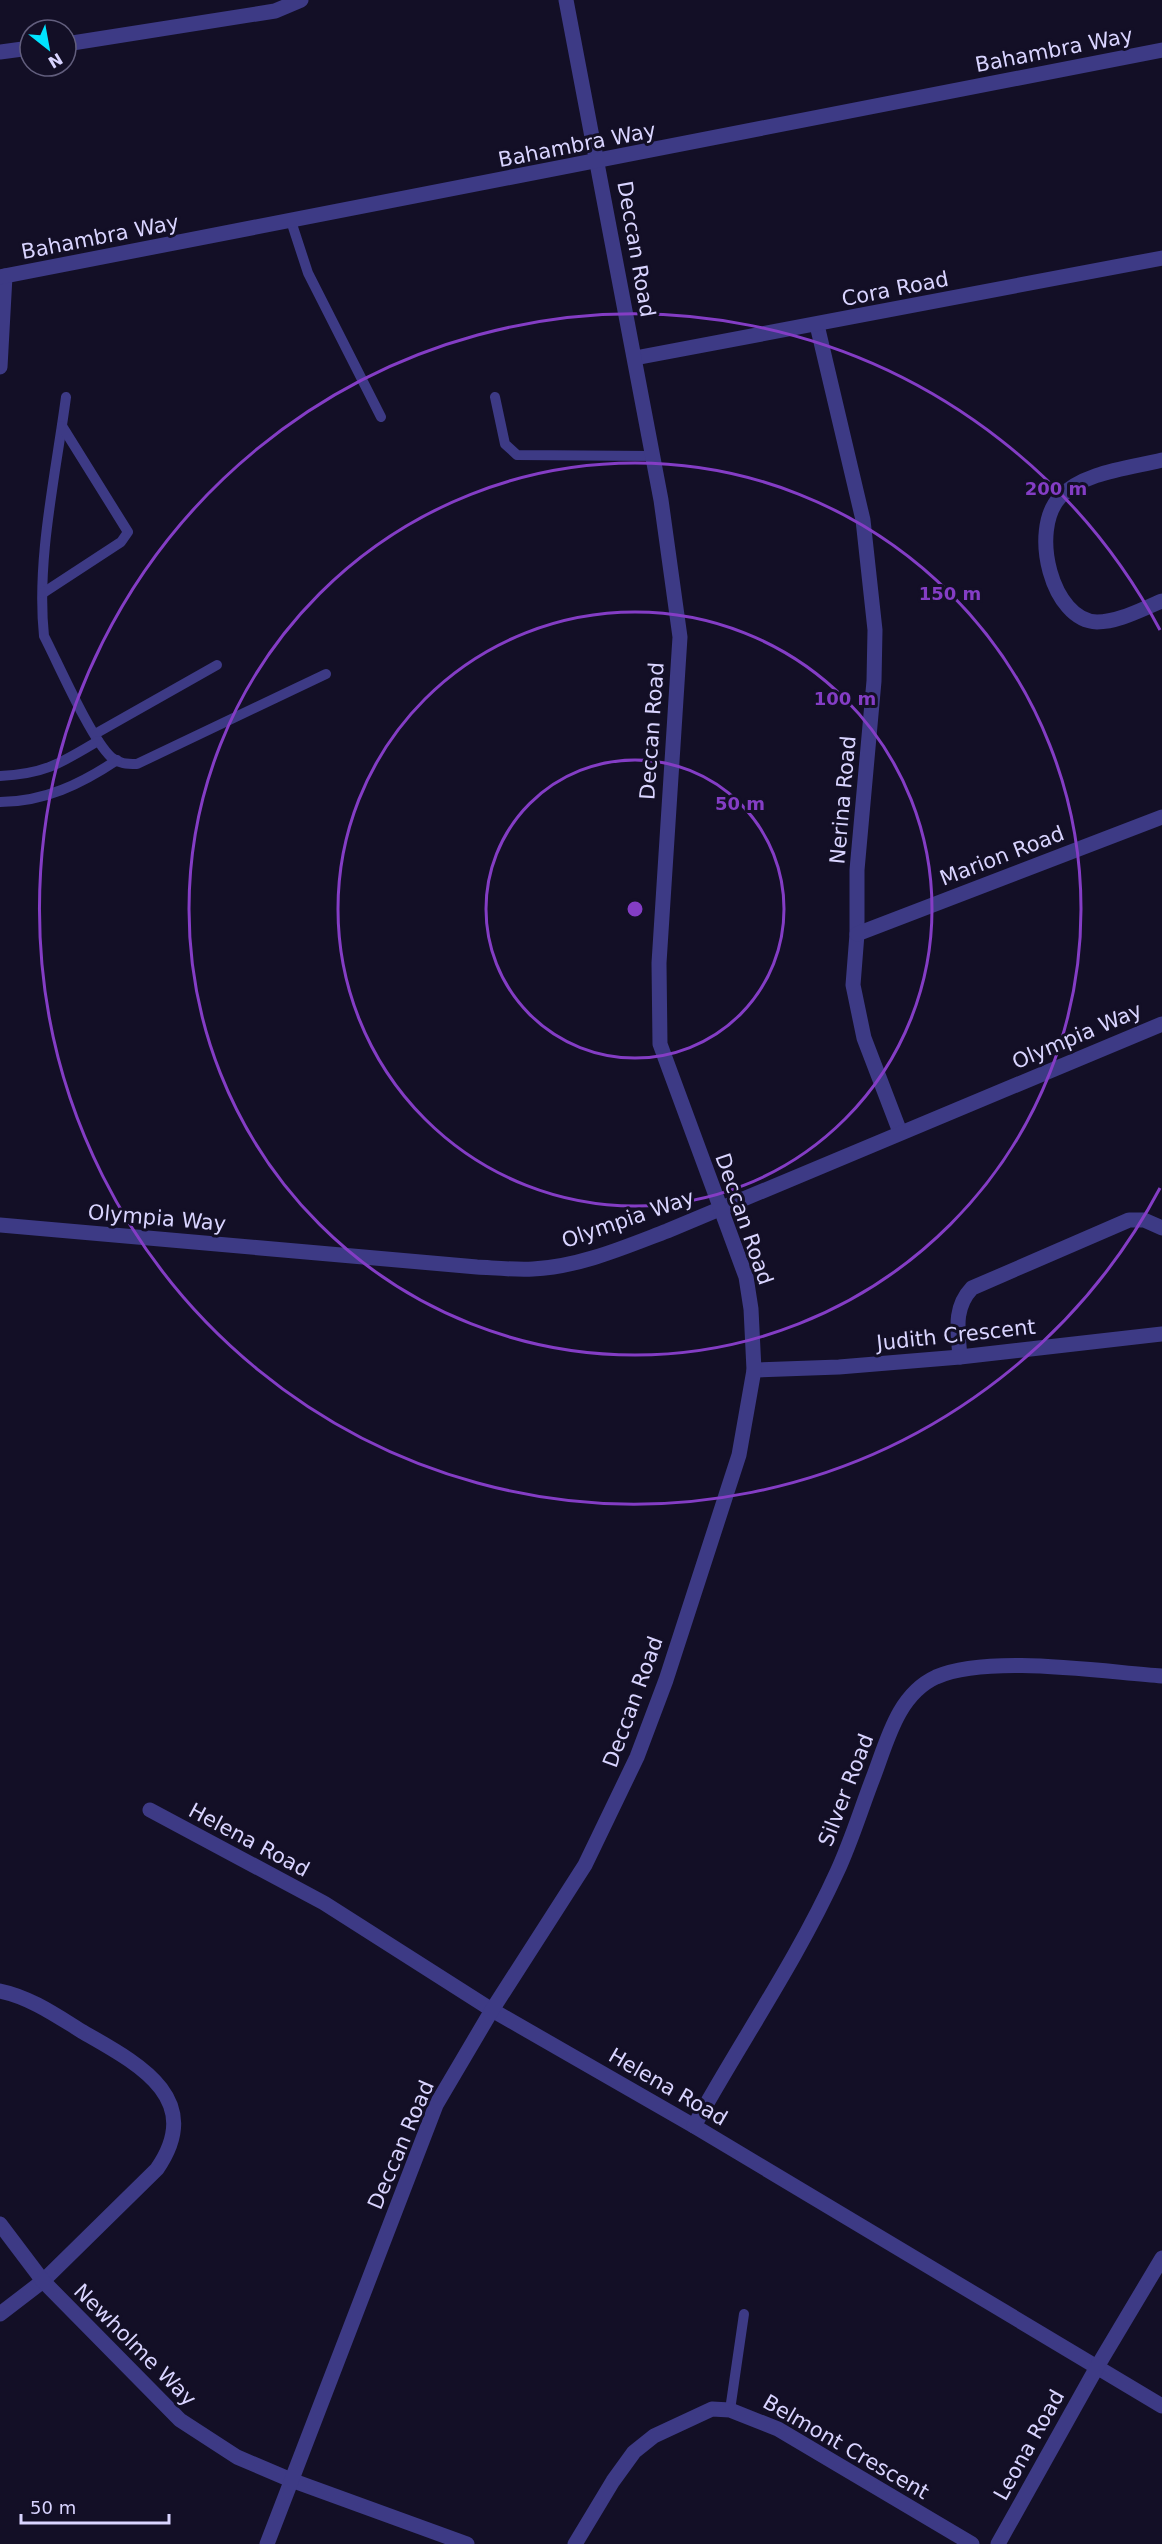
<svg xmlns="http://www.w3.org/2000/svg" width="1162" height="2544" viewBox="0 0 1162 2544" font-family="'DejaVu Sans',sans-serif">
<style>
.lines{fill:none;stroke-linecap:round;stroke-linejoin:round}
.service{stroke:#3d3a85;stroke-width:10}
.minor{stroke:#3d3a85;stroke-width:15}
.tertiary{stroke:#3d3a85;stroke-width:15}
.ring{fill:none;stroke:#843dc5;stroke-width:3}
.labels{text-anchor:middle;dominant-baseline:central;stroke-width:6;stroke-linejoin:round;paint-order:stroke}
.street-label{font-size:21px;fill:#d9d4ff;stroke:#130f26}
.centre{fill:#843dc5;stroke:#130f26;stroke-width:3}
.ring-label{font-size:18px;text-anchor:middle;font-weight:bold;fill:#843dc5;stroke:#130f26;stroke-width:6;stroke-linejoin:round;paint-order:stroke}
</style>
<rect width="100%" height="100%" fill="#130f26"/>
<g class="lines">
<!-- service -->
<g class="service">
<path d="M291,221L308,273L381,417"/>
<path d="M66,397C56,473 36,560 44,636C58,663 91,739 111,757C119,764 127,764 137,764L326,674"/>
<path d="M495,397L505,444L517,455L653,456"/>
<path d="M43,593L121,542L128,532L62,426"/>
<path d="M95,734L217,665"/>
<path d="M0,776C45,774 61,763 98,741"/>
<path d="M0,802C44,802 81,784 117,760"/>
<path d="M730,2410L744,2314"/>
</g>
<!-- minor -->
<g class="minor">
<path d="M66,44L275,11L301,0"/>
<path d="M0,52L30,48"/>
<path d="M817,325L863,520L875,630L874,681L857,870V934L853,985L864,1038L900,1132"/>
<path d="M635,358L1162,258"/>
<path d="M0,367L5,276"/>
<path d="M1162,460C1130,468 1083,472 1060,497C1029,530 1052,621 1097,622C1119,622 1142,609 1162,601"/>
<path d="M857,934L1162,817"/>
<path d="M0,1225L477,1267C496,1268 515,1270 533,1269C579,1267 625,1247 667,1231L1162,1024"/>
<path d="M960,1357C958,1331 953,1308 972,1288L1129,1220H1144L1162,1228"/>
<path d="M754,1370L839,1367L960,1357L1162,1334"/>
<path d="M150,1810L324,1903L492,2010L694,2126L1162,2406"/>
<path d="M0,1991C30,1997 57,2016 83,2032C137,2063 206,2098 157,2169L43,2281L0,2314"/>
<path d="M694,2126C741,2041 797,1960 837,1872C851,1842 861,1809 873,1778C887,1742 897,1695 936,1677C989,1654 1103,1672 1162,1676"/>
<path d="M0,2224L43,2281L180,2420L237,2457L291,2480L467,2544"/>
<path d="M267,2544L436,2105L492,2010L585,1865L637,1757L666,1680L739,1455L754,1370L751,1309L746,1277L660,1044L659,963L680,637L661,500L566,0"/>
<path d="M575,2544L613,2481L634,2452L654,2436L712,2409L730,2410L778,2429L972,2544"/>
<path d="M998,2544L1097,2367L1162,2258"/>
</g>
<!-- tertiary -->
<path class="tertiary" d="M0,277L1162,50"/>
</g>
<!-- distance rings -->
<g class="ring">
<circle cx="635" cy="909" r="149"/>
<circle cx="635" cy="909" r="297"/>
<circle cx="635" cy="909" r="446"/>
<path d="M1160 1188A595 595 0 1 1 1160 630"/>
</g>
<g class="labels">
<!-- street labels -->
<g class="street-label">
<text transform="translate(1054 50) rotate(-11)">Bahambra Way</text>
<text transform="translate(577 145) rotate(-11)">Bahambra Way</text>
<text transform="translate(100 237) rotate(-11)">Bahambra Way</text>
<text transform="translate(636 249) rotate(80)">Deccan Road</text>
<text transform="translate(895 289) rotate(-11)">Cora Road</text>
<text transform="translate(652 731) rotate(-86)">Deccan Road</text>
<text transform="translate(843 800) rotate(-85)">Nerina Road</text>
<text transform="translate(1002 856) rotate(-21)">Marion Road</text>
<text transform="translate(1077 1036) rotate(-23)">Olympia Way</text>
<text transform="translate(157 1218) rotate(5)">Olympia Way</text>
<text transform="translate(628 1219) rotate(-19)">Olympia Way</text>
<text transform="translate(744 1219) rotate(71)">Deccan Road</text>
<text transform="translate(956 1335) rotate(-6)">Judith Crescent</text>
<text transform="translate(633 1702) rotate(-70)">Deccan Road</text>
<text transform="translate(846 1790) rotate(-69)">Silver Road</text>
<text transform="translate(249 1840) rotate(28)">Helena Road</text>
<text transform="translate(668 2087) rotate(30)">Helena Road</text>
<text transform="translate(401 2145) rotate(-67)">Deccan Road</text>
<text transform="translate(135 2345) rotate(45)">Newholme Way</text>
<text transform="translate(1029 2445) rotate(-61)">Leona Road</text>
<text transform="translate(846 2447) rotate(30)">Belmont Crescent</text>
</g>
</g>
<circle cx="635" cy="909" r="9" class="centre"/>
<g class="ring-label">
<text x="1056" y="495">200 m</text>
<text x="950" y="600">150 m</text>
<text x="845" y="705">100 m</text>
<text x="740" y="810">50 m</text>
</g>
<!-- north arrow -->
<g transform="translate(48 48) rotate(149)"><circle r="28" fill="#130f26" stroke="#625e7d" stroke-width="1.5"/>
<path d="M0-4.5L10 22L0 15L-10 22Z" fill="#00e5ff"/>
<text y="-9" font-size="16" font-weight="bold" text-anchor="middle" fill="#d9d4ff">N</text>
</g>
<!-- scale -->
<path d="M21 2514v9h148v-9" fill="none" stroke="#d9d4ff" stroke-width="3"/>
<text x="30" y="2514" font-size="18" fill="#d9d4ff" stroke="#130f26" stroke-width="4.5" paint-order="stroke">50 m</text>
</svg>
